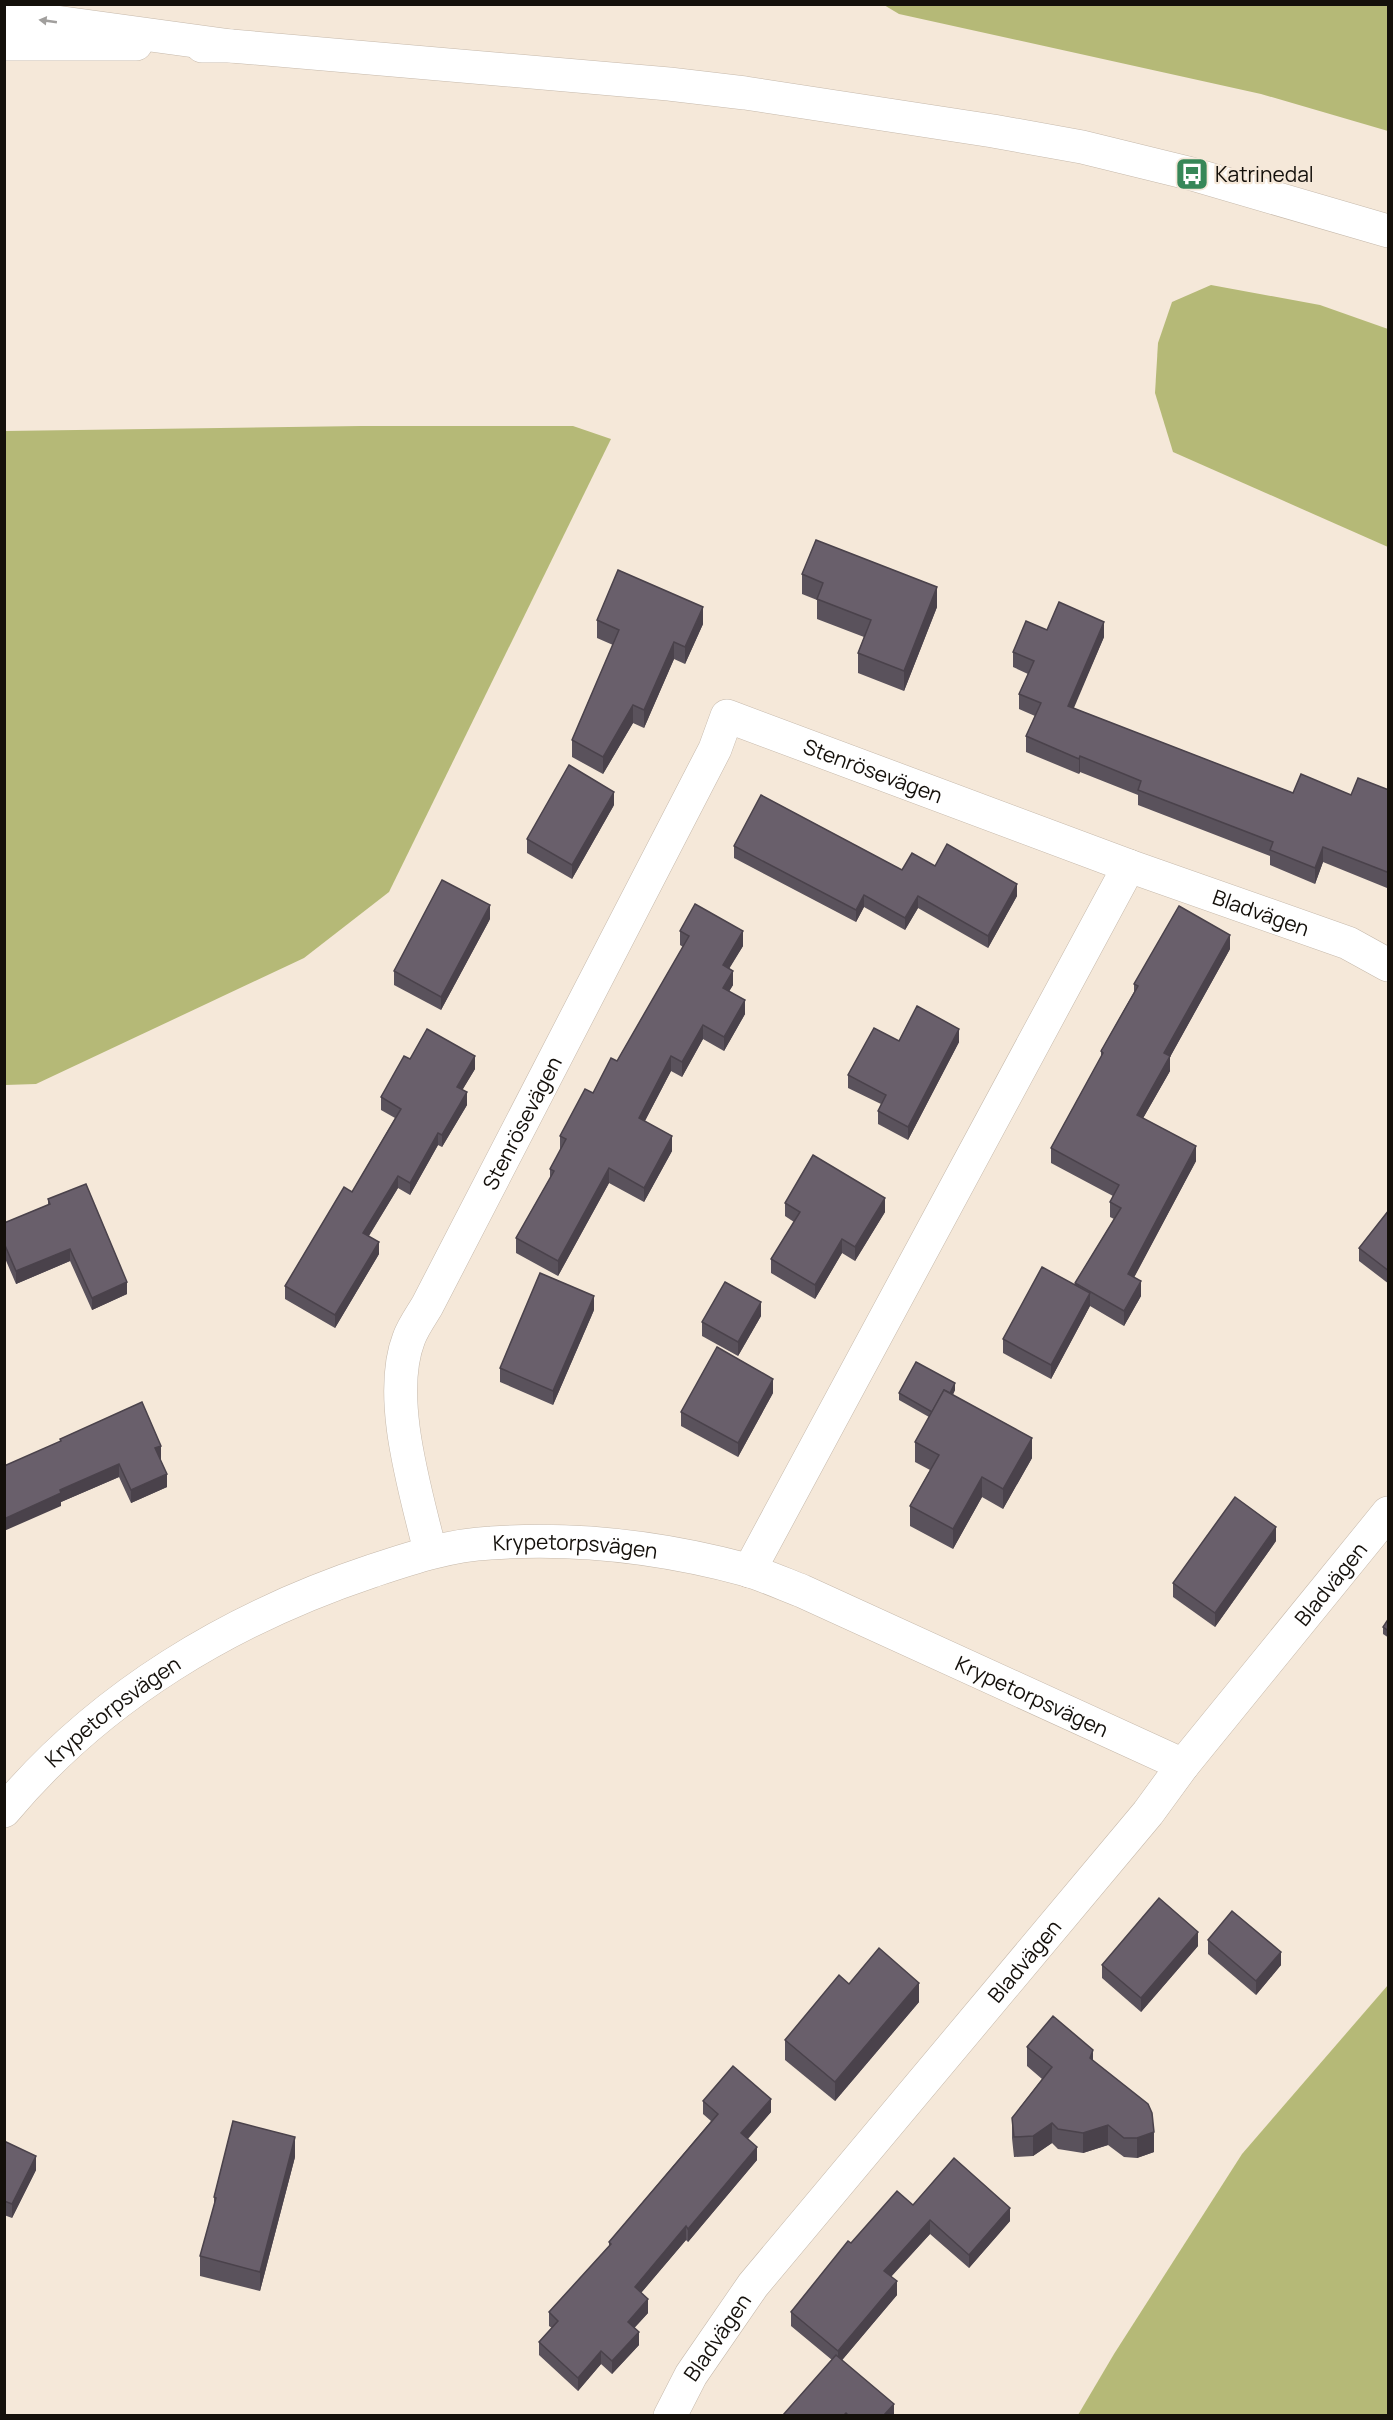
<svg xmlns="http://www.w3.org/2000/svg" width="1393" height="2420" viewBox="0 0 1393 2420" font-family="Manrope,sans-serif">
<style>
.forest{fill:#b5b977}
.lines{fill:none;stroke-linecap:round;stroke-linejoin:round}
.street-casing{stroke:#c6b9ab;stroke-width:34}
.secondary-casing{stroke:#c6b9ab;stroke-width:34}
.highway-casing{stroke:#c6b9ab;stroke-width:34}
.street{stroke:#fff;stroke-width:33}
.secondary{stroke:#fff;stroke-width:33}
.highway{stroke:#fff;stroke-width:33}
.wall{fill:#5a525c}
.shaded-wall{fill:#4a424b}
.building{fill:#695f6b;stroke:#4a424b;stroke-width:1.5}
.oneway{fill:#a19f9d}
.labels{text-anchor:middle;dominant-baseline:central;stroke-width:4.5;stroke-linejoin:round;paint-order:stroke}
.poi-label{font-size:21px;fill:#14100b;stroke:#f5e8d9;text-anchor:start}
.street-label{font-size:21px;fill:#14100b;stroke:#f5e8d9}
</style>
<rect width="100%" height="100%" fill="#f5e8d9"/>
<!-- forest -->
<g class="forest">
<path d="M884,5H1388V131L1261,94L899,14Z"/>
<path d="M1211,285L1320,305L1388,329V547L1173,452L1155,393L1158,343L1172,302Z"/>
<path d="M361,426H573L611,439L389,892L304,958L36,1084L5,1085V431Z"/>
<path d="M1388,1985V2415H1078L1114,2354L1242,2154Z"/>
</g>
<g class="lines">
<!-- street casing -->
<g class="street-casing">
<g id="street">
<path id="s1" d="M1129,866L1348,943L1388,965"/>
<path id="s2" d="M430,1551C416,1492 386,1397 409,1338C413,1327 421,1316 427,1306L715,749L727,716L1129,866L749,1571"/>
<path id="s3" d="M4,1811C100,1696 231,1618 372,1571C411,1558 449,1545 491,1543C576,1537 665,1548 747,1570C766,1576 784,1584 802,1591L1183,1765"/>
<path id="s4" d="M670,2416L691,2375L753,2285L1148,1813L1183,1765L1388,1513"/>
</g>
</g>
<!-- secondary casing -->
<g class="secondary-casing">
<g id="secondary">
<path d="M4,44H136"/>
<path d="M202,46H231L669,84L745,93L993,131L1082,147L1192,174L1388,231"/>
</g>
</g>
<!-- highway casing -->
<g class="highway-casing">
<path id="highway" d="M4,15L231,46"/>
</g>
<!-- street -->
<use href="#street" class="street"/>
<!-- secondary -->
<use href="#secondary" class="secondary"/>
<!-- highway -->
<use href="#highway" class="highway"/>
</g>
<!-- wall -->
<g class="wall">
<path d="M802,574L937,607L904,691L858,673V653L864,637L817,619V600L802,594Z"/>
<path d="M597,620L703,624L685,664L674,659L644,728L633,723L603,774L572,757V740L613,645L597,638Z"/>
<path d="M1047,630L1104,637L1073,708L1293,793L1351,795L1389,790V884L1387,888L1323,862L1315,884L1270,865V856L1138,805V795L1080,772L1079,774L1026,752V736L1035,716L1019,709V694L1028,674L1013,667V652Z"/>
<path d="M614,805L572,879L527,853V839Z"/>
<path d="M734,846L902,870L935,866L1017,896L988,948L918,908L905,930L864,907L856,922L734,858Z"/>
<path d="M490,919L441,1010L394,985V971Z"/>
<path d="M680,931L743,946L729,968L733,985L729,991L745,1014L724,1051L703,1039L682,1077L671,1071L645,1121L672,1151L644,1202L609,1183L558,1276L516,1253V1238L550,1178V1169L560,1151V1136L617,1061L683,947L680,945Z"/>
<path d="M1230,949L1170,1057V1071L1143,1118L1196,1161L1134,1277L1141,1296L1124,1326L1090,1306L1051,1379L1003,1353V1339L1075,1285V1283L1114,1219L1110,1217V1202L1113,1196L1051,1163V1148L1101,1057V1051L1134,992V984Z"/>
<path d="M899,1041L959,1042L908,1140L878,1124V1111L881,1104L848,1088V1075Z"/>
<path d="M410,1059L475,1069L462,1090L467,1105L442,1147L438,1145L410,1195L398,1188L369,1236L379,1254L335,1328L285,1299V1286L352,1192L395,1118L381,1110V1097Z"/>
<path d="M48,1199L127,1294L92,1310L70,1261L16,1284L4,1256V1223L48,1205Z"/>
<path d="M785,1203L885,1212L855,1261L842,1253L815,1299L771,1273V1259L794,1222L785,1216Z"/>
<path d="M1389,1210V1284L1359,1261V1248Z"/>
<path d="M594,1310L553,1405L500,1382V1368Z"/>
<path d="M761,1316L738,1356L702,1336V1322Z"/>
<path d="M955,1390L953,1395L1032,1458L1003,1509L982,1497L953,1549L910,1526V1506L930,1470L915,1462V1442L929,1417L899,1400V1393Z"/>
<path d="M773,1393L738,1457L681,1426V1412Z"/>
<path d="M60,1439L161,1459H160L167,1487L131,1503L119,1477L61,1502V1506Z"/>
<path d="M1276,1541L1215,1627L1173,1597V1583Z"/>
<path d="M1389,1618V1638L1383,1634V1627Z"/>
<path d="M1389,1727V1744H1387V1730Z"/>
<path d="M1208,1940L1281,1965L1256,1995L1208,1954Z"/>
<path d="M1198,1946L1141,2012L1102,1978V1965Z"/>
<path d="M849,1984L919,2002L835,2101L785,2060V2040Z"/>
<path d="M1027,2047L1093,2061L1154,2152L1137,2158L1124,2157L1108,2145L1083,2153L1058,2149L1052,2143L1033,2156L1014,2157L1012,2138V2118L1042,2079L1027,2066Z"/>
<path d="M703,2101L771,2112L748,2139L757,2160L688,2242L686,2240L641,2293L648,2313L634,2328L639,2345L612,2374L601,2364L578,2391L539,2355V2342L552,2328L549,2326V2312L609,2246V2242L711,2121L703,2114Z"/>
<path d="M4,2141L36,2170L12,2218L4,2215Z"/>
<path d="M295,2157L260,2291L200,2276V2256L214,2205V2197Z"/>
<path d="M913,2205L1010,2221L969,2268L930,2234L891,2277L897,2295L842,2360L894,2415H783L832,2360L791,2326V2312L851,2243Z"/>
</g>
<!-- shaded-wall -->
<g class="shaded-wall">
<path d="M937,587V607L904,691V671Z"/>
<path d="M703,607V624L685,664V647Z"/>
<path d="M1104,622V637L1068,722V706Z"/>
<path d="M674,642V659L644,728V710Z"/>
<path d="M633,705V723L603,774V757Z"/>
<path d="M1080,756V772L1079,774V759Z"/>
<path d="M614,792V805L572,879V865Z"/>
<path d="M1323,847V862L1315,884V868Z"/>
<path d="M1389,868V884L1387,888V872Z"/>
<path d="M1017,884V896L988,948V936Z"/>
<path d="M864,895V907L856,922V910Z"/>
<path d="M918,896V908L905,930V918Z"/>
<path d="M490,905V919L441,1010V997Z"/>
<path d="M743,931V946L723,979V965Z"/>
<path d="M1230,935V949L1170,1057V1071L1137,1129V1115L1164,1053Z"/>
<path d="M733,971V985L723,1002V988Z"/>
<path d="M745,1000V1014L724,1051V1037Z"/>
<path d="M703,1025V1039L682,1077V1062Z"/>
<path d="M959,1029V1042L908,1140V1127Z"/>
<path d="M475,1056V1069L457,1099V1087Z"/>
<path d="M671,1056V1071L639,1132V1118Z"/>
<path d="M467,1092V1105L442,1147V1135Z"/>
<path d="M438,1133V1145L410,1195V1183Z"/>
<path d="M672,1136V1151L644,1202V1188Z"/>
<path d="M1196,1146V1161L1128,1289V1274Z"/>
<path d="M609,1168V1183L558,1276V1261Z"/>
<path d="M398,1176V1188L363,1245V1233Z"/>
<path d="M885,1198V1212L855,1261V1247Z"/>
<path d="M842,1239V1253L815,1299V1285Z"/>
<path d="M379,1242V1254L335,1328V1315Z"/>
<path d="M70,1249V1261L16,1284V1271Z"/>
<path d="M1141,1281V1296L1124,1326V1311Z"/>
<path d="M127,1282V1294L92,1310V1298Z"/>
<path d="M1090,1293V1306L1051,1379V1365Z"/>
<path d="M594,1296V1310L553,1405V1391Z"/>
<path d="M761,1302V1316L738,1356V1342Z"/>
<path d="M773,1379V1393L738,1457V1443Z"/>
<path d="M955,1383V1390L937,1422V1415Z"/>
<path d="M1032,1438V1458L1003,1509V1489Z"/>
<path d="M161,1446V1459L155,1461V1448Z"/>
<path d="M119,1464V1477L61,1502V1506L4,1531V1519L60,1490Z"/>
<path d="M167,1474V1487L131,1503V1490Z"/>
<path d="M982,1477V1497L953,1549V1529Z"/>
<path d="M1276,1527V1541L1215,1627V1613Z"/>
<path d="M1198,1932V1946L1141,2012V1998Z"/>
<path d="M1281,1952V1965L1256,1995V1981Z"/>
<path d="M919,1983V2002L835,2101V2082Z"/>
<path d="M1093,2050V2070L1090,2058Z"/>
<path d="M771,2099V2112L741,2146V2133Z"/>
<path d="M1052,2123V2143L1033,2156V2136Z"/>
<path d="M1108,2125V2145L1083,2153V2133Z"/>
<path d="M1154,2132V2152L1137,2158V2138Z"/>
<path d="M295,2137V2157L260,2291V2272Z"/>
<path d="M757,2147V2160L688,2242V2229Z"/>
<path d="M36,2156V2170L12,2218V2204Z"/>
<path d="M1010,2208V2221L969,2268V2255Z"/>
<path d="M930,2220V2234L884,2284V2271Z"/>
<path d="M686,2226V2240L635,2300V2287Z"/>
<path d="M897,2281V2295L838,2365V2351Z"/>
<path d="M648,2299V2313L628,2335V2322Z"/>
<path d="M639,2332V2345L612,2374V2361Z"/>
<path d="M601,2351V2364L578,2391V2378Z"/>
<path d="M894,2404V2415H884Z"/>
</g>
<!-- building -->
<g class="building">
<path d="M816,540L937,587L904,671L858,653L871,620L817,599L823,583L802,574Z"/>
<path d="M618,570L703,607L685,647L674,642L644,710L633,705L603,757L572,740L619,630L597,620Z"/>
<path d="M1059,602L1104,622L1068,706L1293,793L1301,774L1351,795L1358,778L1389,790V868L1387,872L1323,847L1315,868L1270,850L1273,842L1138,790L1141,781L1080,756L1079,759L1026,736L1041,703L1019,694L1034,661L1013,652L1026,621L1047,630Z"/>
<path d="M569,765L614,792L572,865L527,839Z"/>
<path d="M761,795L902,870L912,853L935,866L947,844L1017,884L988,936L918,896L905,918L864,895L856,910L734,846Z"/>
<path d="M442,880L490,905L441,997L394,971Z"/>
<path d="M695,904L743,931L723,965L733,971L723,988L745,1000L724,1037L703,1025L682,1062L671,1056L639,1118L672,1136L644,1188L609,1168L558,1261L516,1238L554,1171L550,1169L566,1139L560,1136L585,1089L593,1093L611,1058L617,1061L689,936L680,931Z"/>
<path d="M1179,906L1230,935L1164,1053L1170,1056L1137,1115L1196,1146L1128,1274L1141,1281L1124,1311L1075,1283L1121,1208L1110,1202L1119,1185L1051,1148L1103,1053L1101,1051L1138,986L1134,984Z"/>
<path d="M917,1006L959,1029L908,1127L878,1111L886,1095L848,1075L874,1028L899,1041Z"/>
<path d="M427,1029L475,1056L457,1087L467,1092L442,1135L438,1133L410,1183L398,1176L363,1233L379,1242L335,1315L285,1286L344,1187L352,1192L401,1109L381,1097L404,1056L410,1059Z"/>
<path d="M813,1155L885,1198L855,1247L842,1239L815,1285L771,1259L800,1212L785,1203Z"/>
<path d="M86,1184L127,1282L92,1298L70,1249L16,1271L4,1243V1223L50,1204L48,1199Z"/>
<path d="M1389,1210V1271L1359,1248Z"/>
<path d="M1042,1267L1090,1293L1051,1365L1003,1339Z"/>
<path d="M540,1273L594,1296L553,1391L500,1368Z"/>
<path d="M725,1282L761,1302L738,1342L702,1322Z"/>
<path d="M717,1347L773,1379L738,1443L681,1412Z"/>
<path d="M916,1362L955,1383L950,1393L944,1390L932,1412L899,1393Z"/>
<path d="M944,1390L1032,1438L1003,1489L982,1477L953,1529L910,1506L939,1455L915,1442Z"/>
<path d="M142,1402L161,1446L155,1448L167,1474L131,1490L119,1464L60,1490L61,1493L4,1519V1466L61,1441L60,1439Z"/>
<path d="M1235,1497L1276,1527L1215,1613L1173,1583Z"/>
<path d="M1389,1618V1631L1383,1627Z"/>
<path d="M1159,1898L1198,1932L1141,1998L1102,1965Z"/>
<path d="M1232,1911L1281,1952L1256,1981L1208,1940Z"/>
<path d="M879,1948L919,1983L835,2082L785,2040L839,1975L849,1984Z"/>
<path d="M1053,2016L1093,2050L1090,2058L1148,2104L1152,2113L1154,2132L1137,2138H1124L1108,2125L1083,2133L1058,2129L1052,2123L1033,2136L1014,2137L1012,2118L1052,2067L1027,2047Z"/>
<path d="M733,2066L771,2099L741,2133L757,2147L688,2229L686,2226L635,2287L648,2299L628,2322L639,2332L612,2361L601,2351L578,2378L539,2342L558,2321L549,2312L611,2244L609,2242L718,2114L703,2101Z"/>
<path d="M233,2121L295,2137L260,2272L200,2256L216,2198L214,2197Z"/>
<path d="M4,2141L36,2156L12,2204L4,2201Z"/>
<path d="M954,2158L1010,2208L969,2255L930,2220L884,2271L897,2281L838,2351L791,2312L848,2241L851,2243L897,2191L913,2205Z"/>
<path d="M836,2355L894,2404L884,2415H848L846,2413L844,2415H783Z"/>
</g>
<!-- one-way arrows -->
<defs><path id="oneway-solid" d="M-6-.8H1V-3.2L6.5 0L1 3.2V.8H-6Z" transform="scale(1.5)"/></defs>
<use class="oneway" href="#oneway-solid" transform="translate(48 21) rotate(-172)"/>
<!-- icons -->
<defs>
<g id="bus-square" transform="scale(1.725)"><rect x="-9" y="-9" width="18" height="18" rx="4" fill="#378758" stroke="#f5e8d9"/><path d="M-5-6H5V4H4V6H2V4H-2V6H-4V4H-5ZM-3.5-4V0h7V-4ZM-3.5 1.2v1.5H-2V1.2ZM2 1.2v1.5H3.5V1.2Z" fill="#fff"/></g>
</defs>
<g fill-rule="evenodd">
<use href="#bus-square" x="1192" y="174"/>
</g>
<g class="labels">
<!-- poi labels -->
<g class="poi-label">
<text x="1215" y="174">Katrinedal</text>
</g>
<!-- street labels -->
<g class="street-label">
<text stroke="none"><textPath href="#s2" startOffset="1072">Stenrösevägen</textPath></text>
<text stroke="none"><textPath href="#s1" startOffset="140">Bladvägen</textPath></text>
<text stroke="none"><textPath href="#s2" startOffset="460">Stenrösevägen</textPath></text>
<text stroke="none"><textPath href="#s3" startOffset="652">Krypetorpsvägen</textPath></text>
<text stroke="none"><textPath href="#s4" startOffset="1064">Bladvägen</textPath></text>
<text stroke="none"><textPath href="#s3" startOffset="1138">Krypetorpsvägen</textPath></text>
<text stroke="none"><textPath href="#s3" startOffset="148">Krypetorpsvägen</textPath></text>
<text stroke="none"><textPath href="#s4" startOffset="578">Bladvägen</textPath></text>
<text stroke="none"><textPath href="#s4" startOffset="92">Bladvägen</textPath></text>
</g>
</g>
<!-- border -->
<rect width="1393" height="2420" fill="none" stroke="#14100b" stroke-width="12"/>
</svg>
